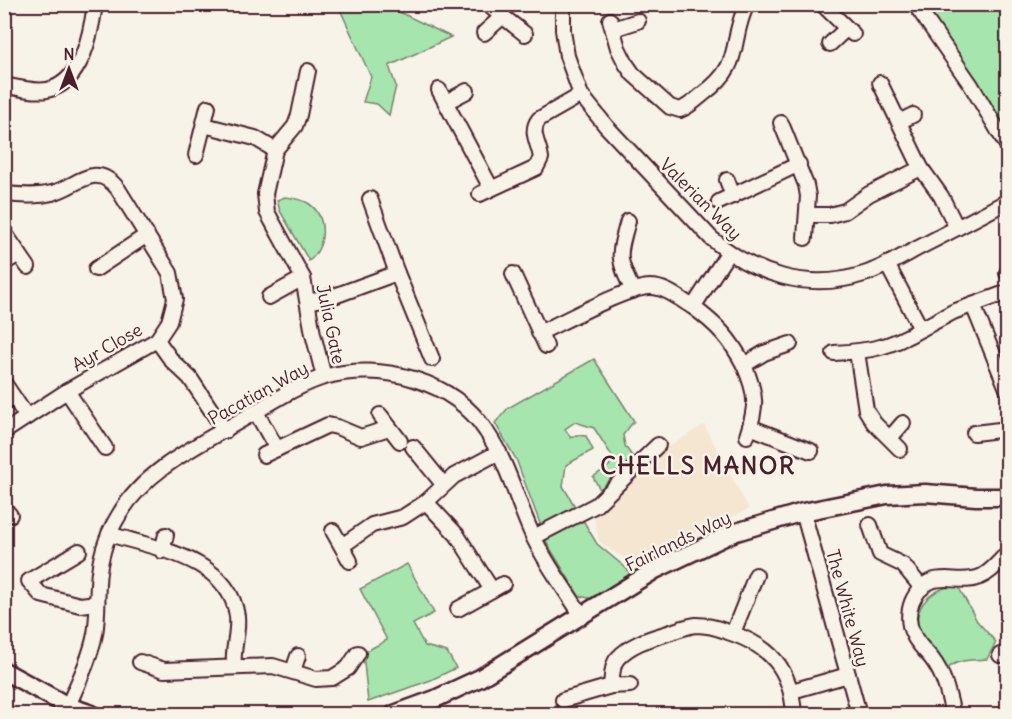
<svg xmlns="http://www.w3.org/2000/svg" width="1012" height="719" viewBox="0 0 1012 719" font-family="Delius,sans-serif">
<style>
.built{fill:#f5e6d2}
.green{fill:#a6e5ad;stroke:#78826c;stroke-width:1.5}
.lines{fill:none;stroke-linecap:round;stroke-linejoin:round}
.minor-casing{stroke:#4a1f2b;stroke-width:18}
.major-casing{stroke:#4a1f2b;stroke-width:21}
.minor{stroke:#f7f3e8;stroke-width:14}
.major{stroke:#f7f3e8;stroke-width:16}
.labels{text-anchor:middle;dominant-baseline:central;stroke-width:5;stroke-linejoin:round;paint-order:stroke}
.street-label{font-size:18px;fill:#4a1f2b;stroke:#f7f3e8}
.district-label{font-size:24px;font-weight:bold;letter-spacing:1.5px;fill:#4a1f2b;stroke:#f7f3e8}
</style>
<rect width="100%" height="100%" fill="#f7f3e8"/>
<filter id="ink" filterUnits="userSpaceOnUse"><feTurbulence type="fractalNoise" baseFrequency=".0167" numOctaves="2"/><feDisplacementMap in="SourceGraphic" scale="12" xChannelSelector="R" yChannelSelector="G"/><feConvolveMatrix kernelMatrix="1 2 1 2 8 2 1 2 1" color-interpolation-filters="sRGB"/></filter>
<g filter="url(#ink)">
<!-- built -->
<path class="built" d="M704,425L749,509L631,563L599,542L594,518L655,455Z"/>
<!-- green -->
<g class="green">
<path d="M341,4L385,5L451,37L389,66L396,86L389,115L377,104L363,102L371,77L339,7Z"/>
<path d="M926,5H1007V135L974,79Z"/>
<path d="M285,197C293,198 301,199 308,203C328,216 326,248 309,261L280,211L277,200Z"/>
<path d="M594,359L634,421L623,435L625,446L634,459L603,495L593,477L609,466L612,456L594,428L575,422L565,429L571,438L576,435L586,436L593,450L566,465L563,486L577,510L597,544L626,568L632,576L594,599L579,596L548,545L516,459L495,423L508,408Z"/>
<path d="M407,564L434,613L413,624L425,646L447,652L456,668L431,680L368,702L363,653L387,640L360,589Z"/>
<path d="M958,586L977,621L996,642L987,659C971,661 958,658 946,670C938,659 927,647 921,634C909,607 933,587 958,586Z"/>
</g>
<g class="lines">
<!-- minor casing -->
<g class="minor-casing">
<g id="minor">
<path d="M487,4L525,34"/>
<path d="M563,4V30L567,56L581,95L606,126L711,238C754,275 809,292 864,274C886,267 906,254 926,244C953,230 980,216 1008,201"/>
<path d="M822,4L853,34"/>
<path d="M915,4L971,85L1008,147"/>
<path d="M610,20L618,48L626,64L633,74L670,107L680,110C688,107 696,100 703,94C745,63 728,43 747,4"/>
<path d="M613,29L638,21"/>
<path d="M484,33L503,16"/>
<path d="M830,44L846,29"/>
<path d="M308,71L299,115L295,126L275,150L265,194L267,212L303,278L313,334L324,377"/>
<path d="M880,83L921,168L941,196L957,228"/>
<path d="M4,85C18,88 33,92 47,90C82,83 91,34 95,4"/>
<path d="M439,90L491,188"/>
<path d="M446,102L467,91"/>
<path d="M899,122L913,115"/>
<path d="M781,123L806,185L808,196L805,238"/>
<path d="M204,125L255,138L275,150"/>
<path d="M196,155L208,107"/>
<path d="M727,180L733,196"/>
<path d="M4,194C20,195 36,197 52,193C77,187 95,160 118,189L170,273L175,299L169,322L157,340L67,391L4,432"/>
<path d="M480,194L536,168L541,158C539,143 529,132 539,119L581,95"/>
<path d="M370,199L397,273L432,359"/>
<path d="M719,202L799,164"/>
<path d="M807,215H830L845,211L869,194L921,168"/>
<path d="M628,221C618,256 617,258 633,291"/>
<path d="M4,232L28,267"/>
<path d="M728,253L693,307C717,325 730,338 744,365L764,353L790,344"/>
<path d="M4,263L19,254"/>
<path d="M887,264L921,329L953,312L1008,292"/>
<path d="M96,269L147,235"/>
<path d="M1007,273L1008,274"/>
<path d="M513,274L546,346"/>
<path d="M269,297L303,278"/>
<path d="M309,302L337,295L397,273"/>
<path d="M973,305L1008,391"/>
<path d="M539,333C563,322 629,286 651,287C666,287 681,300 693,307"/>
<path d="M157,340L172,361L190,378L225,431"/>
<path d="M857,352L866,410L874,423L900,449"/>
<path d="M834,353C870,351 889,348 921,329"/>
<path d="M744,365C757,395 757,406 747,436"/>
<path d="M4,383L27,417"/>
<path d="M67,391L105,448"/>
<path d="M256,412L277,449"/>
<path d="M380,415L400,441"/>
<path d="M750,427L811,451"/>
<path d="M974,433L1008,429"/>
<path d="M890,438L903,423"/>
<path d="M413,447L443,484"/>
<path d="M264,455L328,425L337,427L361,437L389,428"/>
<path d="M426,502L457,535L492,590"/>
<path d="M4,508L10,515"/>
<path d="M803,512L859,714"/>
<path d="M870,525L880,554L903,565L922,588"/>
<path d="M333,531L350,561"/>
<path d="M109,534C154,548 229,558 237,616C239,633 232,649 234,666"/>
<path d="M534,537L596,505L658,445"/>
<path d="M342,546L372,525L403,517L426,502L454,476L499,452"/>
<path d="M79,551L29,581L41,595L80,605L97,603"/>
<path d="M162,551L166,535"/>
<path d="M458,609L503,584"/>
<path d="M733,633L756,575"/>
<path d="M1000,655L1008,653"/>
<path d="M140,662L164,670L273,666L316,679L332,678L348,668L358,653"/>
<path d="M293,671L298,656"/>
<path d="M611,686L630,685"/>
<path d="M792,691L848,675"/>
<path d="M563,700L611,686C612,678 612,665 617,659C629,645 648,639 665,634C675,631 686,626 696,625C707,625 718,628 728,632C771,646 791,669 794,714"/>
<path d="M68,706C78,683 90,659 95,634C98,617 97,600 98,584C99,559 106,536 119,515C148,465 208,441 255,412C277,399 299,385 324,377C380,361 453,380 486,431C508,463 516,499 532,534C545,563 565,589 582,616"/>
<path d="M953,714C948,694 945,676 932,659C926,651 917,644 913,634C908,624 908,612 912,602C929,564 956,587 980,577C991,573 999,561 1008,553"/>
</g>
</g>
<!-- major casing -->
<g class="major-casing">
<g id="major">
<path d="M4,671L68,706L92,714"/>
<path d="M394,714L435,699L480,678L655,570L733,533L803,512L887,495L925,493L976,497H1008"/>
</g>
</g>
<!-- minor -->
<use href="#minor" class="minor"/>
<!-- major -->
<use href="#major" class="major"/>
</g>
</g>
<g class="labels">
<!-- street labels -->
<g class="street-label">
<text transform="translate(701 199) rotate(45)">Valerian Way</text>
<text transform="translate(331 324) rotate(78)">Julia Gate</text>
<text transform="translate(107 347) rotate(-30)">Ayr Close</text>
<text transform="translate(258 393) rotate(-29)">Pacatian Way</text>
<text transform="translate(678 541) rotate(-26)">Fairlands Way</text>
<text transform="translate(848 608) rotate(75)">The White Way</text>
</g>
<!-- district labels -->
<g class="district-label">
<text x="698" y="465">CHELLS MANOR</text>
</g>
</g>
<!-- margin -->
<rect width="1012" height="719" fill="none" stroke="#f7f3e8" stroke-width="24"/>
<rect x="12" y="12" width="988" height="695" fill="none" stroke="#4a1f2b" stroke-width="2" filter="url(#ink)"/>
<!-- north arrow -->
<g transform="translate(69 69)" stroke="#f7f3e8" stroke-width="4.5" paint-order="stroke">
<path d="M0-4.5L10 22L0 15L-10 22Z" fill="#4a1f2b"/>
<text y="-9" font-size="16" font-weight="bold" text-anchor="middle" fill="#4a1f2b">N</text>
</g>
</svg>
